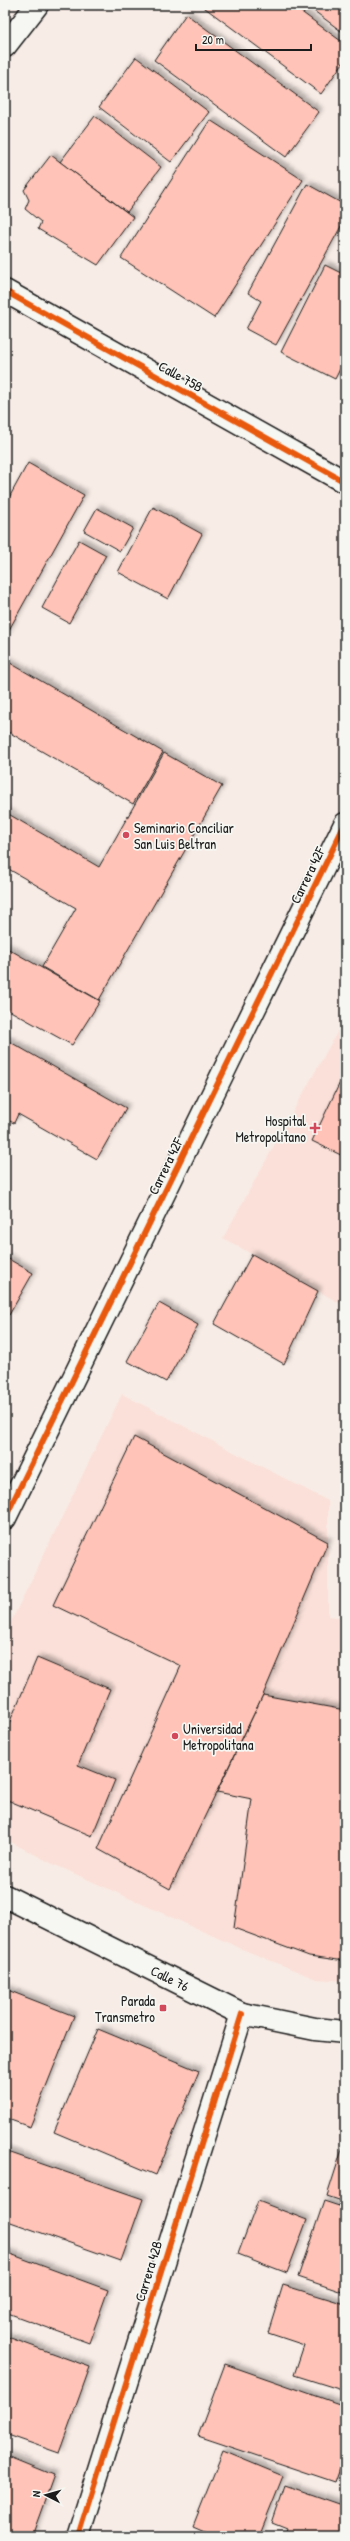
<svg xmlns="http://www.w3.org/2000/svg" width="350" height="2541" viewBox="0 0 350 2541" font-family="'Patrick Hand',sans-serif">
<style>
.built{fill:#fae0d8}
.building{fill:#ffc4b7;stroke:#1c1c1c;filter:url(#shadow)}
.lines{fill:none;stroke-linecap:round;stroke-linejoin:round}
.street-casing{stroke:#1c1c1c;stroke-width:25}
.secondary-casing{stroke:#1c1c1c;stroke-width:25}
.street{stroke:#f6f6f2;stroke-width:22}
.secondary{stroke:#f6f6f2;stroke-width:22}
.cycleway-casing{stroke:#f6f6f2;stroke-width:8}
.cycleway{stroke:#e8590c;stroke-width:6}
.poi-dot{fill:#d1495b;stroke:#f6f6f2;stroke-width:1.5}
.labels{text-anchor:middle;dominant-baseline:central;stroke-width:3.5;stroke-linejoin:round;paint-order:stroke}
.street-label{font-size:14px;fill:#1c1c1c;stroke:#f6f6f2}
.poi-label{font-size:14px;fill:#1c1c1c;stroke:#f6f6f2;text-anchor:start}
</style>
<defs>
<filter id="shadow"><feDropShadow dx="3.5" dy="-3.5" stdDeviation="2" flood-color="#0004"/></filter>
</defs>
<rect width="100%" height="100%" fill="#f8ece6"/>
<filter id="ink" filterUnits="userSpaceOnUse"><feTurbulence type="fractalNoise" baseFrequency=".025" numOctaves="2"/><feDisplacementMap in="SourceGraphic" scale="8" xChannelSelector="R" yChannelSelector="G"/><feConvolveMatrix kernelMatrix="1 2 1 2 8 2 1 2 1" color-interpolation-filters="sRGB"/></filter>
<g filter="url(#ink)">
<!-- built -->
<g class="built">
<path d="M345,1018V1306L223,1238Z"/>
<path d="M122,1394L328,1501V1616L345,1618V1981L316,1979L242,1949L51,1863L5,1839V1634Z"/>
</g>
<!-- building -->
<g class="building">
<path d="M201,5H292L345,44V60L321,94Z"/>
<path d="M306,5H345V34Z"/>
<path d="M186,14L319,112L286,157L154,60Z"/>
<path d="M136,57L209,112L171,162L99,107Z"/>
<path d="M95,116L161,167L127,212L60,162Z"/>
<path d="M210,120L303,180L214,318L121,258Z"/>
<path d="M51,155L133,217L98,265L38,229L41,222L25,209L29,200L24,190Z"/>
<path d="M307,184L345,205V219L276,345L246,329L261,301L248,293Z"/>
<path d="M325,265L345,275V359L335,379L281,352Z"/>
<path d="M28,463L84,495L5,637V505Z"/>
<path d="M153,507L202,534L168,599L118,572Z"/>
<path d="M97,508L133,528L120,551L84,531Z"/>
<path d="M79,540L106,555L69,623L42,608Z"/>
<path d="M5,660L163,752L133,804L5,730Z"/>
<path d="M164,753L222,786L99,1000L42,967L76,908L5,867V812L99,867Z"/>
<path d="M5,947L100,1001L72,1045L5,1008Z"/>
<path d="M5,1039L126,1108L97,1159L18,1114L14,1123L5,1119Z"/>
<path d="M345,1072V1157L312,1141Z"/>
<path d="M252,1254L318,1291L284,1364L214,1324Z"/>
<path d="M5,1257L33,1273L9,1315L5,1313Z"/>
<path d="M159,1303L198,1325L166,1382L127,1361Z"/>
<path d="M134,1437L328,1542L263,1695L170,1889L98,1849L181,1666L53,1605Z"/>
<path d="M37,1658L110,1689L78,1765L115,1780L92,1836L5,1799V1733Z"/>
<path d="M345,1674V1710L341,1709Z"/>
<path d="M263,1695L345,1710V1961L309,1956L234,1928L252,1799L217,1792Z"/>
<path d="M5,1989L74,2016L30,2127L5,2118Z"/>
<path d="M98,2029L199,2071L156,2175L54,2132Z"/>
<path d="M345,2140V2202L327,2196Z"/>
<path d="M5,2151L143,2199L121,2261L5,2220Z"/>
<path d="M258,2201L307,2220L287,2273L238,2254Z"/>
<path d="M324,2201L345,2208V2293L298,2277Z"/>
<path d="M5,2252L108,2290L89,2343L5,2312Z"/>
<path d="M283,2285L345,2304V2391L294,2375L304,2345L268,2333Z"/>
<path d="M5,2336L90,2367L59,2453L5,2434Z"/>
<path d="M225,2364L345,2406V2453L335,2482L198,2436Z"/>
<path d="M223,2451L283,2476L259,2536H216L193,2526Z"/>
<path d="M5,2455L54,2475L32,2536H5Z"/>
<path d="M285,2485L345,2506V2536H285L287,2529L272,2523Z"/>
</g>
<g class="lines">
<!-- street casing -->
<g class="street-casing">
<path id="street" d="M78,2536L242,2014"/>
</g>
<!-- secondary casing -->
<g class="secondary-casing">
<g id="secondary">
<path d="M5,46L37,5"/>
<path d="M5,291L345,482"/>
<path d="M5,1518L345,824"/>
<path d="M5,1896L242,2014L315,2029L345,2032"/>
</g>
</g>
<!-- street -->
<use href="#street" class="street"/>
<!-- secondary -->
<use href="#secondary" class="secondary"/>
<!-- cycleway casing -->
<g class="cycleway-casing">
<g id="cycleway">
<path d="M5,291L345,482"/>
<path d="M5,1518L345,824"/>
<path d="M78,2536L242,2014"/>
</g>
</g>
<!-- cycleway -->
<use href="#cycleway" class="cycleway"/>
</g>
</g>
<!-- markers -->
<g class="poi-dot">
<circle cx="126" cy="835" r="4"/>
<path d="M313 1122h4v4h4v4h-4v4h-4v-4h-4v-4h4z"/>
<circle cx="175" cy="1736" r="4"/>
<rect x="159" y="2004" width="8" height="8" rx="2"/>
</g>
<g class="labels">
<!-- street labels -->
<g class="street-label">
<text transform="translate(181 376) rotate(29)">Calle 75B</text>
<text transform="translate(307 875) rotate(-64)">Carrera 42F</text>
<text transform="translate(165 1166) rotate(-64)">Carrera 42F</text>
<text transform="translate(170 1978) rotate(26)">Calle 76</text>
<text transform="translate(148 2271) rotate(-73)">Carrera 42B</text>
</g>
<!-- poi labels -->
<g class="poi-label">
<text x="134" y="827">Seminario Conciliar<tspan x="134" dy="16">San Luis Beltran</tspan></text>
<text x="306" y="1120" text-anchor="end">Hospital<tspan x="306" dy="16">Metropolitano</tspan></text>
<text x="183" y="1728">Universidad<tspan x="183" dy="16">Metropolitana</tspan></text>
<text x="155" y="2000" text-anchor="end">Parada<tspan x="155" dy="16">Transmetro</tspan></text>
</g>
</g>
<!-- margin -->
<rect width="350" height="2541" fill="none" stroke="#f6f6f2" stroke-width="20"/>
<rect x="10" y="10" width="330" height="2521" fill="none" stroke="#1c1c1c" stroke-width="1.5" filter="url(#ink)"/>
<!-- north arrow -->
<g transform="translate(46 2495) rotate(276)" stroke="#f6f6f2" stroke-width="3" paint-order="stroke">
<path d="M0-3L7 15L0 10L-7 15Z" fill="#1c1c1c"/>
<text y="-6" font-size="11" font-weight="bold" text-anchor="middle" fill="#1c1c1c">N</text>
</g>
<!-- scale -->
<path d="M196 44v6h115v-6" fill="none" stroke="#1c1c1c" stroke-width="2"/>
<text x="202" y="44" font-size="12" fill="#1c1c1c" stroke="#f6f6f2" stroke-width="3" paint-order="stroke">20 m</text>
</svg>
